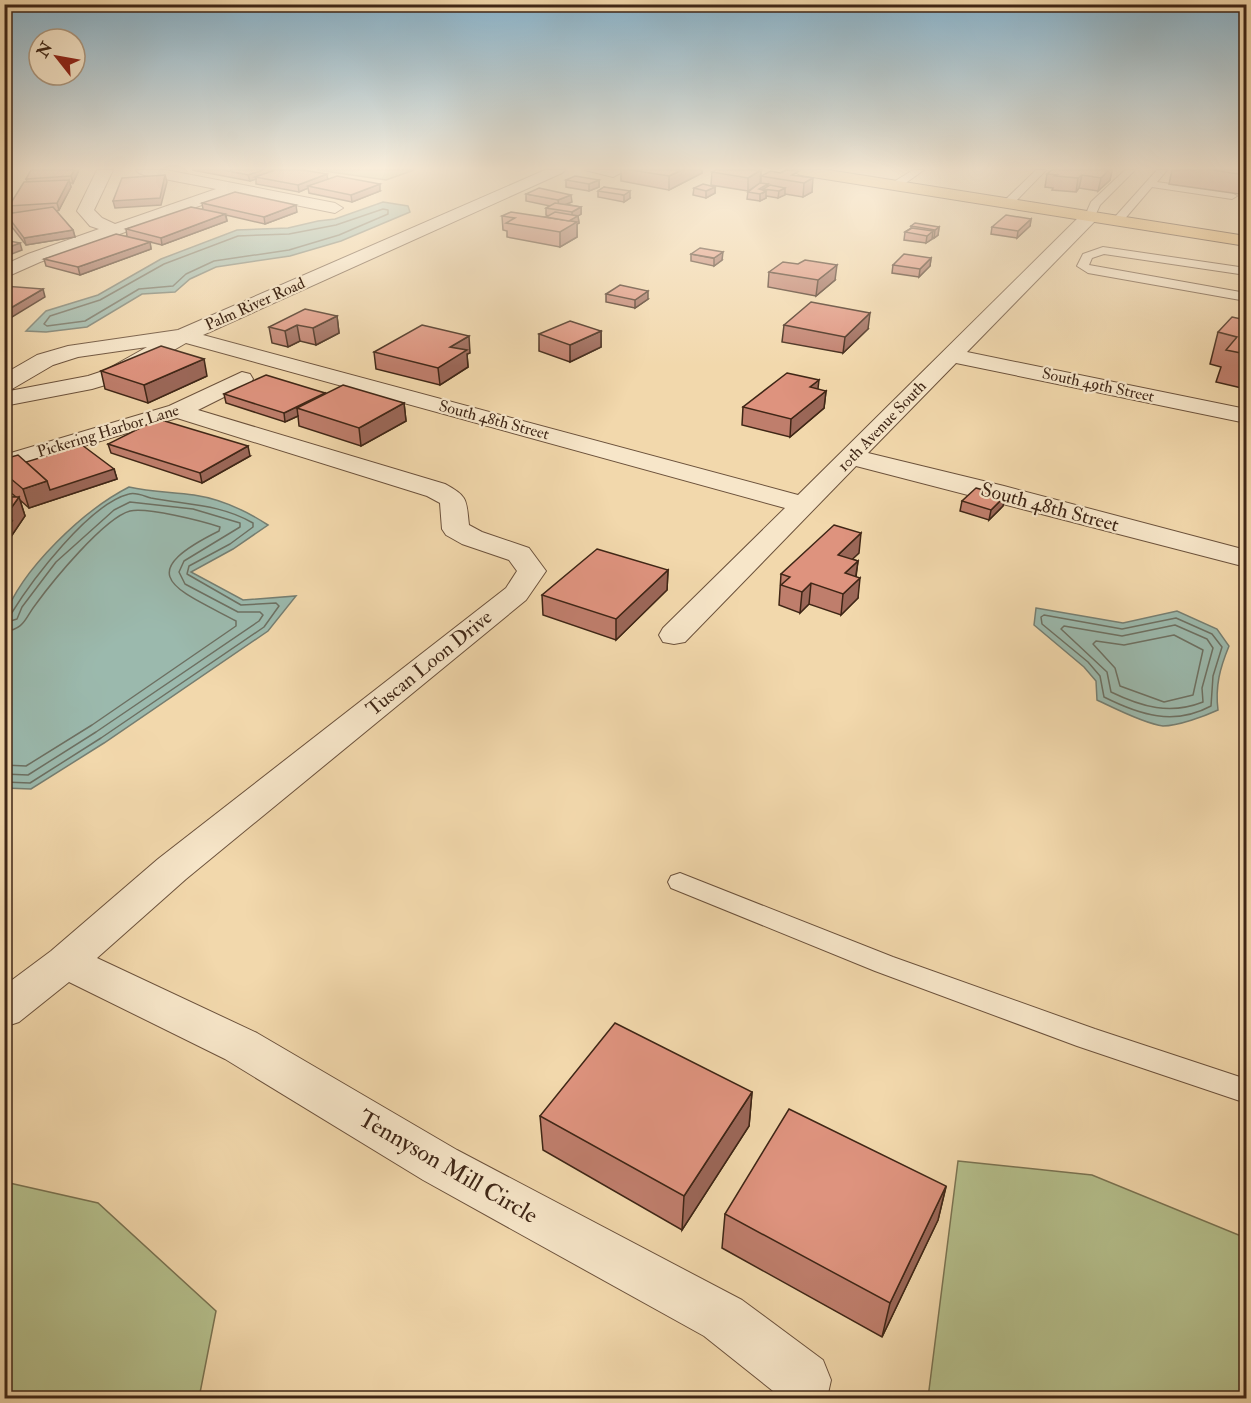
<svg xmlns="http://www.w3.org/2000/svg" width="1251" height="1403" viewBox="0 0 1251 1403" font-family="'IM FELL Double Pica',serif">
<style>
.green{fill:#b5c08d;stroke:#7a7352;stroke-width:1.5}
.water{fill:#9bb9ad;stroke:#767e71;stroke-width:1.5}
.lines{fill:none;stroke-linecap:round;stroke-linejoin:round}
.shore{stroke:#6d7062;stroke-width:1.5}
.service-casing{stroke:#6c523c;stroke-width:2}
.minor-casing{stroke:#6c523c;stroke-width:2}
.primary-casing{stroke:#3f2616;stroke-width:2}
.service{fill:#f7e6c9;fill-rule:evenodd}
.minor{fill:#f7e6c9;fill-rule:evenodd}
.primary{fill:#e9bc76;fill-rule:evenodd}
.wall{fill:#bf7e6c;stroke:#3f2616;stroke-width:1.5}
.shaded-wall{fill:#9b6758;stroke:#3f2616;stroke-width:1.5}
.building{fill:#de937e;stroke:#3f2616;stroke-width:1.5}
.labels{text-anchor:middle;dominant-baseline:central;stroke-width:4.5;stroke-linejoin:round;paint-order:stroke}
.far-street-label{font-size:16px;fill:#3f2616;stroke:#f7e6c9}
.street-label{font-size:20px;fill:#3f2616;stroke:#f7e6c9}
.near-street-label{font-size:24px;fill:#3f2616;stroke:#f7e6c9}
</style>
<rect width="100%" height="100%" fill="#f2d8ac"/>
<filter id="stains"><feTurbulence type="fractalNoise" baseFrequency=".00333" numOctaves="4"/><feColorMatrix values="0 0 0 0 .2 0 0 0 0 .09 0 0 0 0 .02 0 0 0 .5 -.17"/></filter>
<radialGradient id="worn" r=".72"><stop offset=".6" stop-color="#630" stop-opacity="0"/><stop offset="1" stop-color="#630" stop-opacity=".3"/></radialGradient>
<!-- green -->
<g class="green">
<path d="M317,170H414L386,180Z"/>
<path d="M958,1161L1092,1175L1246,1238V1398H928Z"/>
<path d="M5,1182L98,1203L216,1311L199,1398H5Z"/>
</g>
<!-- water -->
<g class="water">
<path d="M383,202L408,206L410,212L341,241L290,256L216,267L190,279L175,292L142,294L87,327L46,332L26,331L46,311L98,295L161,259L237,230L288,228L318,221L335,219Z"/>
<path d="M129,487C151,492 172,492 194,495C221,499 245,510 268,525L233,549L191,572L243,600L296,596L268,631L104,743L31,789L5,788L4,618C21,569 84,510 129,487Z"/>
<path d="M1036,608L1123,623L1177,611L1217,629L1229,646C1220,668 1215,686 1218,710C1205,716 1178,726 1163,726C1145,724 1114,708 1097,700L1096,681L1084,667L1034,625Z"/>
</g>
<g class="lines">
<!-- shore -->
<g class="shore">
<path d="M383,209L388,210V214L339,235L289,250L214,261L186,274L173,286L139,289L85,321L47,326L44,324L50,316L100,300L164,264L238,236L289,234L336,225Z"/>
<path d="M1044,615L1122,629L1176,618L1212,634L1222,647L1213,676L1211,706C1174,726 1140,715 1104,697L1100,676L1088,662L1042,624L1041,617Z"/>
<path d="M4,616L11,614C32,580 89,504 129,494C136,492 144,496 151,498C187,505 220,504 253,523V527L230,544L189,566L187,574L241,605L276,603L279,606L264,627L101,738L30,783L4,782"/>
<path d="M4,623L17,619L22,607L56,562L114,510L130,502L193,509L240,523V527L184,561L179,572L185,584L238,612H260L263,615L259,621L96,732L28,775L4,774"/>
<path d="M1175,625L1207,639L1213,648L1202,688L1203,702C1170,715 1142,707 1111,692L1107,672L1061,629L1064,626L1122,636Z"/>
<path d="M4,632C26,628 24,619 36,604C52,582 104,518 130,511C147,507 202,521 220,527L219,531C130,575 176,589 236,621V626L92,725L26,766L4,765"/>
<path d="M1174,635L1203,650L1193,695L1164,702L1120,686L1115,668L1093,644L1096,641L1124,645Z"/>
</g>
<!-- service casing -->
<g class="service-casing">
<g id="service">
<path d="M585,170H626L613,177Z"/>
<path d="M913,170H924L900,187H892V183Z"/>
<path d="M1036,170H1046L1012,205H1004V201Z"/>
<path d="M1125,170H1135L1100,205L1094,218H1086L1085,216L1091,202Z"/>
<path d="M1157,170H1167L1157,182L1232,193L1237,196L1232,199L1152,187L1122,222H1114V218Z"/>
<path d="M1103,247L1246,268V275L1104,254L1092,258L1089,265L1246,293V301L1088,273L1077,266L1083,254Z"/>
<path d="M680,873L893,957L1095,1029L1246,1079V1103L1077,1046L875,971L671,888L668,882L671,876Z"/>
</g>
</g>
<!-- minor casing -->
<g class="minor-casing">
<g id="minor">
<path d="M97,170H113L94,210L102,218L115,224L216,189L144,175L139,173L136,170H166L335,203L343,208L335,213L236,193L40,262L4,278V265L28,254L99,229L90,226L77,211Z"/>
<path d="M545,170H565L562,173L203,335L798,495L1084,212H1096L1098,216L1096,220L967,352L1246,409V423L956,363L868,453L1004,486L1246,550V567L856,466L685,642L674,644L663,642L659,635L663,628L785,508L186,343L122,380L92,389L4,406V392L88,376L106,370L147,347L78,357L53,365L12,389L4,391V374L37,355L68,346L178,330Z"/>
<path d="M242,372L250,374L253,379L250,384L198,410L445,484C469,497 466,500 469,525L482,532L529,548L546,571L526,600L186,879L97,958L257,1033L457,1150L742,1300L823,1360L831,1380L827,1398H771L773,1391L704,1336L423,1180L225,1059L69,982L19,1022L4,1027V986L51,951L158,859L506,588L517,571L509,560L462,544L446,535L442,529L440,503L427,496L177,418L4,470V455L169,406Z"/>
</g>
</g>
<!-- primary casing -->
<g class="primary-casing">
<path id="primary" d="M792,170H828L1246,236V246L800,175Z"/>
</g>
<!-- service -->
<use href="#service" class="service"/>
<!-- minor -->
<use href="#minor" class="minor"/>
<!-- primary -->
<use href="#primary" class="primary"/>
</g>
<!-- wall -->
<g class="wall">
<path d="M79,170L73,183H70L71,187L59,210L56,211L73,230L75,237L26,245L8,222L6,214L18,213H11L9,206L27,182L26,179Z"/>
<path d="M192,170H303L328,179L380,191L352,202L309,193L308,188L299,192L256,184V179L250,181Z"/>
<path d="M621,170H702V173L669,190L621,181Z"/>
<path d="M761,170V183V176H799L812,192L803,197L785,194L778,198L766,196V198L760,201L747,199L748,192L756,186L748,191L711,185L712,172Z"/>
<path d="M1052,170H1112L1110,180L1098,191L1079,188L1076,192L1052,190L1053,188L1045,187L1047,174Z"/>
<path d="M1172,170H1246V195L1169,184Z"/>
<path d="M566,180H599V187L589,191L566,187Z"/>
<path d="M604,187L630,198L624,202L598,197V191Z"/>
<path d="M715,187V193L706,198L693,195L694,188Z"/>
<path d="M526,194L572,202L565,204L581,207V214L578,216L579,223L577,224V237L560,247L507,237V231L503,230L502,216L546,217L548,216L546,215V208L550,206L526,201Z"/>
<path d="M202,203L297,212L265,224L226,215L227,221L162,245L150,242L151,249L80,275L46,266L44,259L127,236L126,229L203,209Z"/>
<path d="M1031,219L1030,226L1017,238L991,234L992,227Z"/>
<path d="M911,226L939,227L938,235L934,238L932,237V239L926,243L904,240L905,232L911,228Z"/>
<path d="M691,254L722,260L714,266L691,261Z"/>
<path d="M931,258L930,266L919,277L892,273L893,265Z"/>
<path d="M769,272L835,280L816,296L768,287Z"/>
<path d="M606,294L648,299L635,308L606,302Z"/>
<path d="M337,316L339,333L316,345L300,341L288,347L272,343L269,327Z"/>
<path d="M1246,320V389L1216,382L1221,367L1210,364L1218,332Z"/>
<path d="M784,325L868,329L843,353L782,342Z"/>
<path d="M601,331V347L570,362L539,351V334Z"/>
<path d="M374,352L470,353L467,354L468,367L440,385L376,369Z"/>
<path d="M101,371L207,376L148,403L105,389Z"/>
<path d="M826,391L824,408L790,437L742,425L743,407Z"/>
<path d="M325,393V394L404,403L406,421L361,446L299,426L298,416L285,422L226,403L224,394Z"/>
<path d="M108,444L250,456L202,483L111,453Z"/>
<path d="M4,459L26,462L114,469L117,479L29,508L20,500L25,516L4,547V497H16L4,487Z"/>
<path d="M1005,496L1003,506L989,520L960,511L962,501Z"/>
<path d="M859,553L852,559L858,561L856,577L858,598L841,615L809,604L800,613L779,605L781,574Z"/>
<path d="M668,570L667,590L616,640L543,615L542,595Z"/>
<path d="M752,1092L749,1126L682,1230L543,1150L540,1116Z"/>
<path d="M946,1187L938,1220L882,1337L722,1248L725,1214Z"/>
</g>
<!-- shaded-wall -->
<g class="shaded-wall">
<path d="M74,170H79L73,183L71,176Z"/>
<path d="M263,170H279L255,177L256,179L250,181L248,175Z"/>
<path d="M682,170H702V173L669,190V176Z"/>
<path d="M761,170L760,183L748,191V178Z"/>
<path d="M1109,170H1112L1110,180L1098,191L1101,178Z"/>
<path d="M327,174L328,181L308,186V188L299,192L298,185Z"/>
<path d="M165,175L167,182L161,205L115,208L113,201Z"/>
<path d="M1082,175L1079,188L1076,192L1078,178Z"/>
<path d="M813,178L812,192L803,197L804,183Z"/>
<path d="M69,180L71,187L59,210L57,203Z"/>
<path d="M599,180V187L589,191V184Z"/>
<path d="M380,184V191L352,202L351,195Z"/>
<path d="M768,184L767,189H763V193L766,191V198L760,201V194L759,189Z"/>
<path d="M715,187V193L706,198V191Z"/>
<path d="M785,188V195L778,198L779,191Z"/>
<path d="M630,191V198L624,202V195Z"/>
<path d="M571,195L572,202L559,207L558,200Z"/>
<path d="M296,205L297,212L265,224L264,217Z"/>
<path d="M581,207V214L578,216L579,223L577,224V237L560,247V232L568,222L572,219V212Z"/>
<path d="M225,214L227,221L162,245L161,238Z"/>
<path d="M1031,219L1030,226L1017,238L1018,231Z"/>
<path d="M939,227L938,235L934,238L935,230Z"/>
<path d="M73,230L75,237L26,245L24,238Z"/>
<path d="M933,231L932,239L926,243L927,236Z"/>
<path d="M150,242L151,249L80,275L78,267Z"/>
<path d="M20,243L22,250L4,257V249Z"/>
<path d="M723,252L722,260L714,266V258Z"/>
<path d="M931,258L930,266L919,277L920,269Z"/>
<path d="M837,265L835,280L816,296L818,280Z"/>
<path d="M43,289L45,297L4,322V312Z"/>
<path d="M648,291V299L635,308V300Z"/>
<path d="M870,313L868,329L843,353L845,337Z"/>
<path d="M337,316L339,333L316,345L313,328Z"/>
<path d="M297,325L300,341L288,347L285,331Z"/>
<path d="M601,331V347L570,362V345Z"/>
<path d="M469,336L470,353L467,354L468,367L440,385L438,368L450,347Z"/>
<path d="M204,359L207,376L148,403L144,385Z"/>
<path d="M819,380L817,397L810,387Z"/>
<path d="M826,391L824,408L790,437L791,419Z"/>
<path d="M325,393L326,402L297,408L298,416L285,422L284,413Z"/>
<path d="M404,403L406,421L361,446L359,428Z"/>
<path d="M248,446L250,456L202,483L200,473Z"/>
<path d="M114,469L117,479L29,508L23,489L47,481Z"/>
<path d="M1005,496L1003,506L989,520L991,510Z"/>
<path d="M19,497L25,516L4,547V532L12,521L9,511Z"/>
<path d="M861,533L859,553L836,575L838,555Z"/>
<path d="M858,561L855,581L845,573Z"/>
<path d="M668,570L667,590L616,640V619Z"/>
<path d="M860,578L858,598L841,615L843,594Z"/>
<path d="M811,583L809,604L800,613L802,592Z"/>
<path d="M752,1092L749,1126L682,1230L684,1196Z"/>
<path d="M946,1186L938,1220L882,1337L890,1303Z"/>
</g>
<!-- building -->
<g class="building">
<path d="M31,170H74L71,176L26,179Z"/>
<path d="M223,170H263L248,175Z"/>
<path d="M275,170H303L327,174L298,185L255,177Z"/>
<path d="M631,170H682L669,176Z"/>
<path d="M716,170H761L748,178L712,172Z"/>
<path d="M786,170L799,171L792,175L813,178L804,183L761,176L771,171L780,173Z"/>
<path d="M1052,170H1109L1101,178L1082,175L1078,178L1055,176L1057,175L1047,174Z"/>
<path d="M1211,170H1246V175Z"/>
<path d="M165,175L160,198L113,201L122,178Z"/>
<path d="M337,176L380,184L351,195L308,186Z"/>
<path d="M575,176L599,180L589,184L566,180Z"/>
<path d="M69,180L57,203L9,206L24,182Z"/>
<path d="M760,183L768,184L759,189L766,191L760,194L748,192Z"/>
<path d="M703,184L715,187L706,191L694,188Z"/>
<path d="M770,185L785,188L779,191L763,189Z"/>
<path d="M604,187L630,191L624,195L598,191Z"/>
<path d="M539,188L571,195L558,200L526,194Z"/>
<path d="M235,192L296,205L264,217L202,203Z"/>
<path d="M555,203L581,207L572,212L546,208Z"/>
<path d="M53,207L73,230L24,238L6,214Z"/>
<path d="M191,207L225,214L161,238L126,229Z"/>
<path d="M511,212L577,222L560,232L506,223L515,218L502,216Z"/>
<path d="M555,212L578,216L569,221L546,217Z"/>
<path d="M1006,215L1031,219L1018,231L992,227Z"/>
<path d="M915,223L939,227L935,230L911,226Z"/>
<path d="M912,228L933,231L927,236L905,232Z"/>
<path d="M116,234L150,242L78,267L44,259Z"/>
<path d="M4,240L20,243L4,249Z"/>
<path d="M700,248L723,252L714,258L691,254Z"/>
<path d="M904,254L931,258L920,269L893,265Z"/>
<path d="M805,260L837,265L818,280L769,272L783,262L798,264Z"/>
<path d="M620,285L648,291L635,300L606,294Z"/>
<path d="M4,286L43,289L4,312Z"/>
<path d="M811,302L870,313L845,337L784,325Z"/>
<path d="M305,309L337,316L313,328L297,325L285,331L269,327Z"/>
<path d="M1232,317L1246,320V354L1226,350L1237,337L1218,332Z"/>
<path d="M570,321L601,331L570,345L539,334Z"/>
<path d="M422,325L469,336L450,347L467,350L438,368L374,352Z"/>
<path d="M161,346L204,359L144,385L101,371Z"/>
<path d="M787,373L819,380L810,387L826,391L791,419L743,407Z"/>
<path d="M266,375L325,393L284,413L224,394Z"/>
<path d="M343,385L404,403L359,428L297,408Z"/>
<path d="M158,419L248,446L200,473L108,444Z"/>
<path d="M82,445L114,469L50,490L47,481L26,462Z"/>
<path d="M18,455L47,481L23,489L4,473V459Z"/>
<path d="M976,488L1005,496L991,510L962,501Z"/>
<path d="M4,497H19L9,511H4Z"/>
<path d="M4,521H12L4,532Z"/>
<path d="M834,525L861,533L838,555L858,561L845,573L860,578L843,594L811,583L802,592L781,585L790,577L781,574Z"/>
<path d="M597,549L668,570L616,619L542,595Z"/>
<path d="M615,1023L752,1092L684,1196L540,1116Z"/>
<path d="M789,1109L946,1186L890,1303L725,1214Z"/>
</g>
<!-- sky -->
<linearGradient id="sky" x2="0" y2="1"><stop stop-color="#89b6d0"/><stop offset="0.46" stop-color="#f9edda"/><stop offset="1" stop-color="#f9edda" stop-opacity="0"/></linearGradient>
<rect width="1251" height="366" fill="url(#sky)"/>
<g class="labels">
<!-- far-street labels -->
<g class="far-street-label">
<text transform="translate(255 304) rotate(-24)">Palm River Road</text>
<text transform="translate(1098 385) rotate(12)">South 49th Street</text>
<text transform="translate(494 420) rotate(15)">South 48th Street</text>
<text transform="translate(882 426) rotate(-46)">10th Avenue South</text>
<text transform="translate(108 431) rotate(-17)">Pickering Harbor Lane</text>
</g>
<!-- street labels -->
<g class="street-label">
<text transform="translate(1050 507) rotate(15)">South 48th Street</text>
<text transform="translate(429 663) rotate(-39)">Tuscan Loon Drive</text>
</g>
<!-- near-street labels -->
<g class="near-street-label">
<text transform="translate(448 1167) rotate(30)">Tennyson Mill Circle</text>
</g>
</g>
<!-- margin -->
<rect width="1251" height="1403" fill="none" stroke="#f2d8ac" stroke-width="24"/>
<rect x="6" y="6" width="1239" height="1391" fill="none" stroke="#3f2616" stroke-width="3"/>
<rect x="12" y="12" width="1227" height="1379" fill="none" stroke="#3f2616" stroke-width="1.5"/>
<!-- north arrow -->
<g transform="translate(57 57) rotate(301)"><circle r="28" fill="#f7e6c9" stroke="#ad9981" stroke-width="1.5"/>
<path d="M0-4.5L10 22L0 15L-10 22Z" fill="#8f2418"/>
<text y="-9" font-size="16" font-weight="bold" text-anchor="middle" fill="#3f2616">N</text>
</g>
<rect width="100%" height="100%" filter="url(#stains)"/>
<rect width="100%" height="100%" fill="url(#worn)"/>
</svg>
